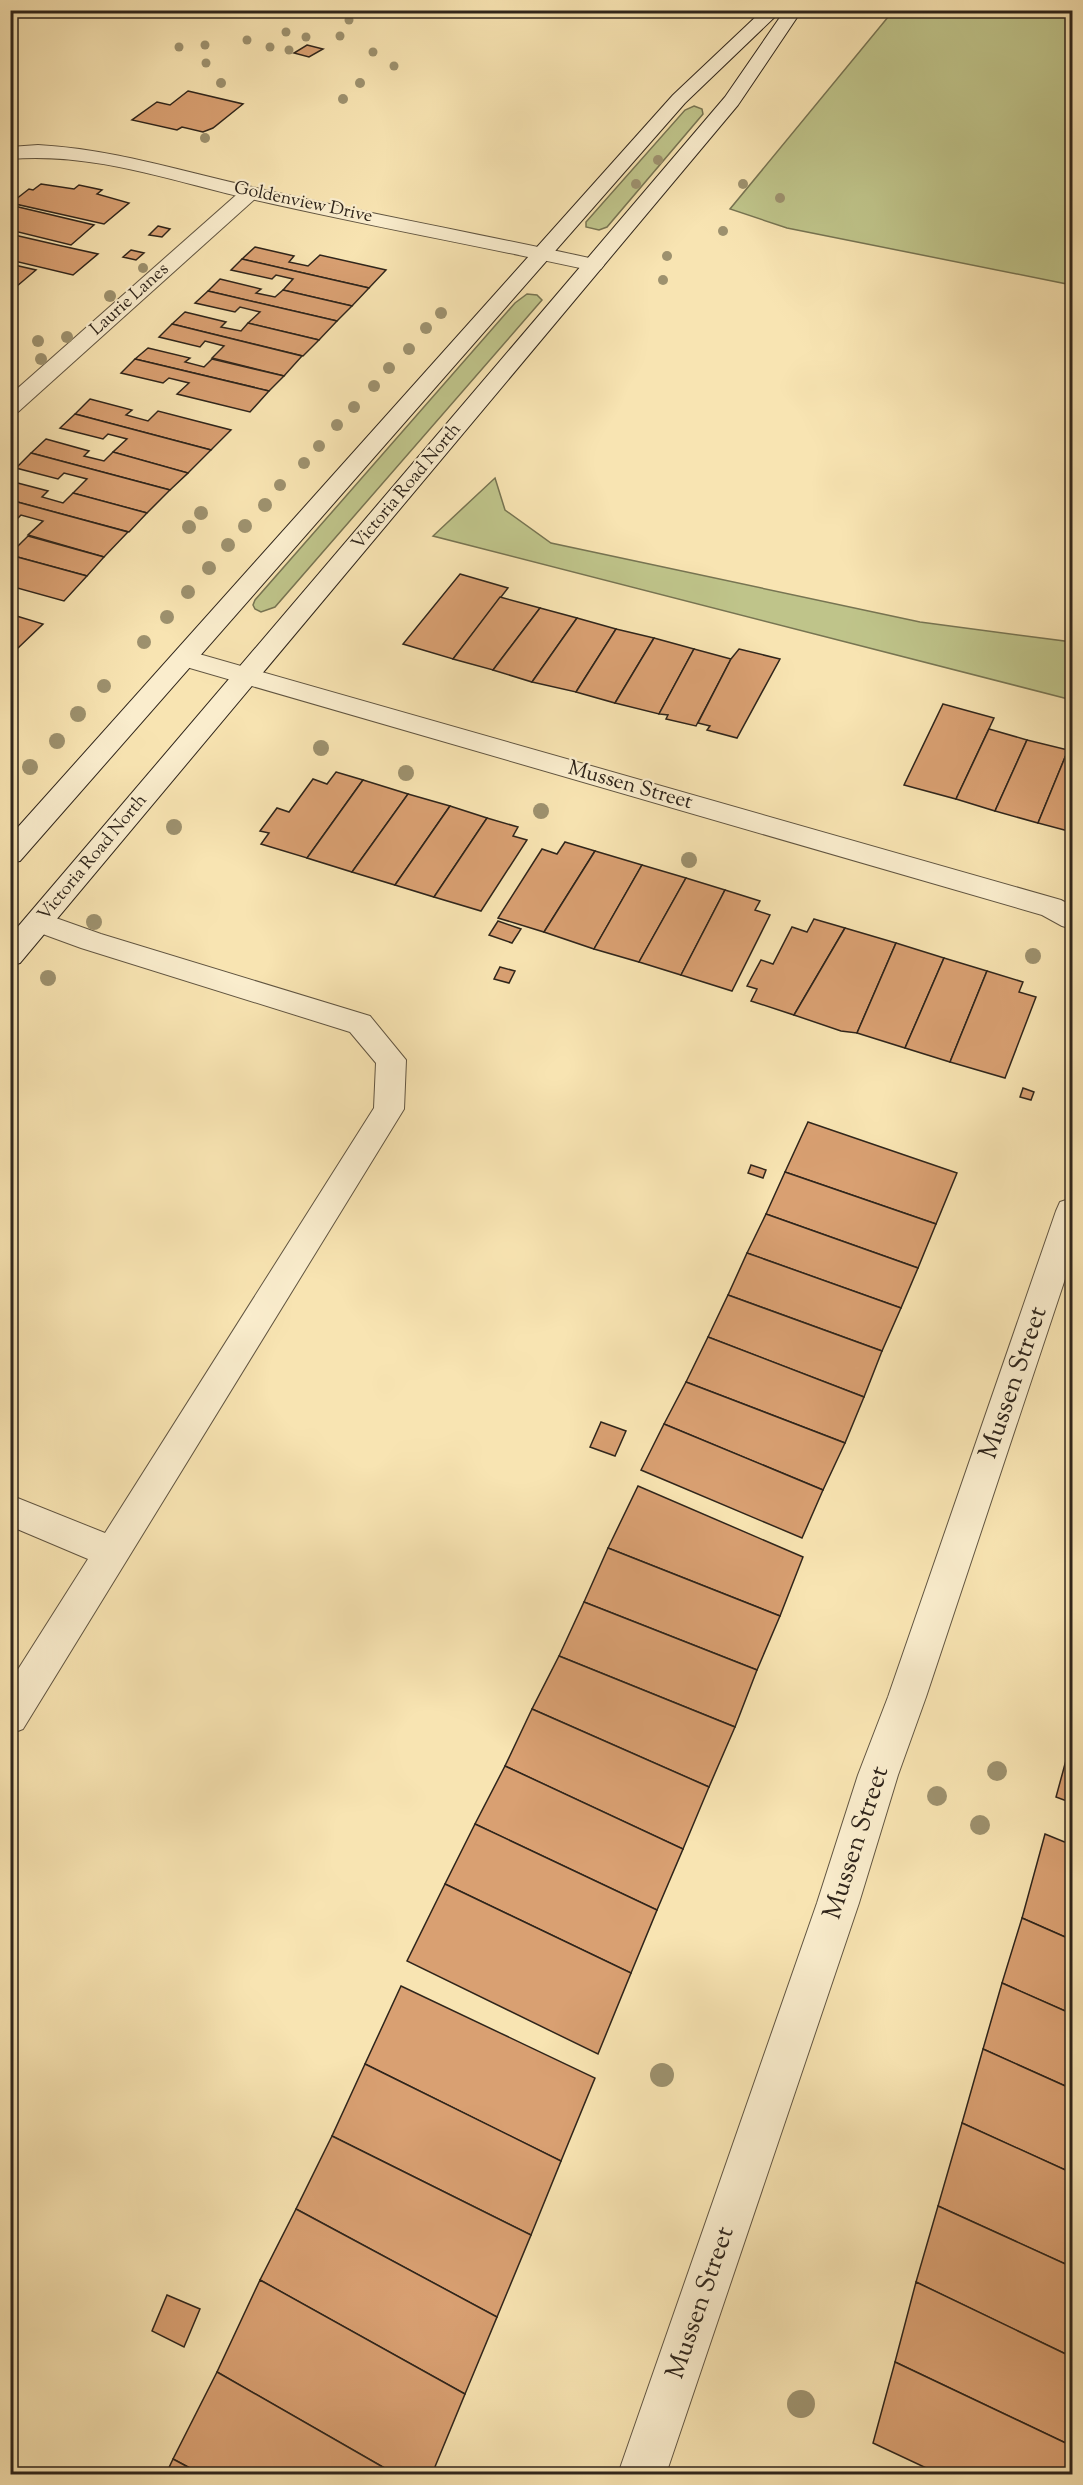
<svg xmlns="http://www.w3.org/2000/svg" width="1083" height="2485" viewBox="0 0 1083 2485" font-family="'Sorts Mill Goudy',serif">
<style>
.green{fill:#bfc48a;stroke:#777452;stroke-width:1.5}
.building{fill:#d9a072;stroke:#2f251b;stroke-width:1.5}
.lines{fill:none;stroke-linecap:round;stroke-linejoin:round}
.lane-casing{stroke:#615541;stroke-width:2}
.street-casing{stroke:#615541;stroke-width:2}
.secondary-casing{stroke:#2f251b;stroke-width:2}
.lane{fill:#faedcd;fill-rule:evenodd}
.street{fill:#faedcd;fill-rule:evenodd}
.secondary{fill:#faedcd;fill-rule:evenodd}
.tree{fill:#9d916e}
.labels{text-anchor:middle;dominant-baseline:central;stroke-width:4.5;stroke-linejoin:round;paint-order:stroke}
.far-street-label{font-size:18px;fill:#2f251b;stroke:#faedcd}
.street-label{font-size:21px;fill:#2f251b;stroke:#faedcd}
.near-street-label{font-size:26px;fill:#2f251b;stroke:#faedcd}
</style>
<rect width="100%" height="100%" fill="#f8e4b2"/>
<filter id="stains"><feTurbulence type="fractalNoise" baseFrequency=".00333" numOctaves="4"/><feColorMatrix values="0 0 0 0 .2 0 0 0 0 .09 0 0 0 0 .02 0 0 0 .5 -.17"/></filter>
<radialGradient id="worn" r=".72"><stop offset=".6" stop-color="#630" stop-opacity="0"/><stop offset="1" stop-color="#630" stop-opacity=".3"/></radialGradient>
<!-- green -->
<g class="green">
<path d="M893,11H1072V285L787,228L730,209Z"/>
<path d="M694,106L702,109L703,114L607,227L599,230L586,227V222L685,110Z"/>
<path d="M527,294L537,295L542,300L275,607L261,612L255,609L253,605L255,600L515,303Z"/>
<path d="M495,478L505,510L551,543L920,622L1072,642V700L433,536Z"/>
</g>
<!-- building -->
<g class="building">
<path d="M307,45L323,49L309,57L294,53Z"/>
<path d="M188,91L243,104L213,128L203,132L182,127L177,130L132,120L157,102L170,105Z"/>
<path d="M41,184L74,189L79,185L102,190L97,194L129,203L104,224L11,203L29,189L33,190Z"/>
<path d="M10,205L94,225L71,245L10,230Z"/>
<path d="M158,226L170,229L162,237L149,235Z"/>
<path d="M10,234L62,246L98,254L73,275L10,260Z"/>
<path d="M255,247L294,256L289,262L308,266L320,255L386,270L369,288L242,259Z"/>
<path d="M131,250L144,253L136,260L123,257Z"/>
<path d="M242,259L369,288L352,306L283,290L293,279L276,275L272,279L231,270Z"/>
<path d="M10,264L36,270L10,292Z"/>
<path d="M220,279L261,289L256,293L275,297L283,290L352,306L337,321L208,291Z"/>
<path d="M208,291L337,321L319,340L248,323L260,312L240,307L235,312L195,303Z"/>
<path d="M185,312L226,322L221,327L241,331L248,323L319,340L303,356L172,324Z"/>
<path d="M172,324L302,356L284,376L212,358L224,346L205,341L200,347L159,337Z"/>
<path d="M148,348L190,358L185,362L204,367L212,359L284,376L269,391L135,359Z"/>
<path d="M135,359L269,391L250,412L177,394L189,383L169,378L163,383L121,373Z"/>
<path d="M90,399L132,410L126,415L148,421L158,411L231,430L211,450L75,414Z"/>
<path d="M75,414L211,450L188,473L113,452L127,439L108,434L103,439L60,428Z"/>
<path d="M46,439L89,451L84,456L104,461L113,452L188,473L170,490L31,453Z"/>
<path d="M31,453L170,490L147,513L73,493L87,479L64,473L58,479L16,468Z"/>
<path d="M10,481L48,491L42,497L63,503L73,493L147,513L129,532L10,500Z"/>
<path d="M10,500L128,532L104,557L28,535L43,521L21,515L15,521L10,520Z"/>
<path d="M28,536L104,557L87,576L10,555V544L18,546Z"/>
<path d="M10,555L87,576L64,601L10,586Z"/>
<path d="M460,574L508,588L453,659L403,644Z"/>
<path d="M500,597L540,608L493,670L453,659Z"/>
<path d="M540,608L577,618L532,682L493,670Z"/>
<path d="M10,614L43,624L17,649L10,647Z"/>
<path d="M577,618L616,629L576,692L532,682Z"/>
<path d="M616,629L654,638L615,703L576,692Z"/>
<path d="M654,638L694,649L659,714L615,703Z"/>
<path d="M694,649L731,659L696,726L666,719L668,715L659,714Z"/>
<path d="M739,649L780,659L737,738L707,730L710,726L698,723L731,659Z"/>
<path d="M943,704L994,718L956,799L904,785Z"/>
<path d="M989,729L1027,740L995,811L956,799Z"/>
<path d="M1027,740L1068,750L1038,823L995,811Z"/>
<path d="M1068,750L1072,751V832L1038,823Z"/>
<path d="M336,772L363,780L307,858L261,844L269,833L260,831L277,808L289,812L313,779L327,784Z"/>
<path d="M363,780L408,794L352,872L307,858Z"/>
<path d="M408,794L450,806L395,885L352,872Z"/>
<path d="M450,806L487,818L434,897L395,885Z"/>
<path d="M487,818L518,827L513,836L527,840L481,911L434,897Z"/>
<path d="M565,842L595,851L544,932L498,918L542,849L557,854Z"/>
<path d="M595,851L642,865L594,949L544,932Z"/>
<path d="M642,865L686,878L639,962L594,949Z"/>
<path d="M686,878L725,890L681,975L639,962Z"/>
<path d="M725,890L760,901L755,910L770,915L732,991L681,975Z"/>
<path d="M814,919L845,928L794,1015L751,1001L757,989L747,986L761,960L773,964L792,927L807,932Z"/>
<path d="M498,921L521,929L512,943L489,935Z"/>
<path d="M845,928L896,943L857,1033L841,1031L794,1015Z"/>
<path d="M896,943L944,958L905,1048L857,1033Z"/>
<path d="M944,958L987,971L950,1062L905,1048Z"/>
<path d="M500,967L515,971L509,983L494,979Z"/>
<path d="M987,971L1023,982L1019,992L1036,997L1005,1078L950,1062Z"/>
<path d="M1023,1088L1034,1092L1031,1100L1020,1097Z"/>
<path d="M808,1122L957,1173L936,1224L785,1172Z"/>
<path d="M751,1165L766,1170L763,1178L748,1173Z"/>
<path d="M785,1172L936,1224L918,1268L766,1214Z"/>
<path d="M766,1214L918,1268L901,1308L747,1253Z"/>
<path d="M747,1253L901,1308L882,1351L728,1295Z"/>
<path d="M728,1295L882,1351L864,1397L708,1337Z"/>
<path d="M708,1337L864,1397L845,1443L686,1382Z"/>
<path d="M686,1382L845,1443L823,1490L664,1424Z"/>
<path d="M601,1422L626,1431L615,1456L590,1447Z"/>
<path d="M664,1424L823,1490L802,1538L641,1470Z"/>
<path d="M638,1486L803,1557L780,1616L608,1548Z"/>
<path d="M608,1548L780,1616L757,1670L584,1602Z"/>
<path d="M584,1602L757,1670L735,1727L559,1656Z"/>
<path d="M559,1656L735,1727L709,1787L532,1709Z"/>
<path d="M532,1709L709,1787L683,1849L505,1766Z"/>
<path d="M1071,1742L1072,1743V1803L1056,1797Z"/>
<path d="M505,1766L683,1849L657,1910L475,1824Z"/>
<path d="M475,1824L657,1910L631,1973L445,1884Z"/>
<path d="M1045,1834L1072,1845V1940L1022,1918Z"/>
<path d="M445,1884L631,1973L598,2054L407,1961Z"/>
<path d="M1022,1918L1072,1940V2014L1002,1983Z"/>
<path d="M1002,1983L1072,2014V2089L983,2049Z"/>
<path d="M401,1986L595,2078L561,2161L365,2064Z"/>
<path d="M983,2049L1072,2089V2173L962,2123Z"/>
<path d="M365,2064L561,2161L531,2235L332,2136Z"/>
<path d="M962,2123L1072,2173V2267L938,2206Z"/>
<path d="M332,2136L531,2235L497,2317L296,2209Z"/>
<path d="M938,2206L1072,2267V2357L916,2282Z"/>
<path d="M296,2209L497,2317L465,2394L260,2280Z"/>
<path d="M260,2280L465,2394L432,2474H395L217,2372Z"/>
<path d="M916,2282L1072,2357V2446L895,2362Z"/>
<path d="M167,2295L200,2309L184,2347L152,2331Z"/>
<path d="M895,2362L1072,2446V2474H939L873,2443Z"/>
<path d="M217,2372L395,2474H201L173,2459Z"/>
<path d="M173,2459L201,2474H166Z"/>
</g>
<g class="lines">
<!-- lane casing -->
<g class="lane-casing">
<g id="lane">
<path d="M250,187L257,189L259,193L257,197L18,412L10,413V395L243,189Z"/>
<path d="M39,912L101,934L370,1016L406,1060L404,1109L23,1729L10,1734V1682L88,1559L10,1526V1495L105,1533L374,1108L376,1063L350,1032L81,948L29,929L25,922L29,915Z"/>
</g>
</g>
<!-- street casing -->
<g class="street-casing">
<g id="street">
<path d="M38,145C112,149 180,171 252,187C365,213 480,234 594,259L601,261L604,265L601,269L594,271C480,246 365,225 251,199C171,181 94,152 10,159V147Z"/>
<path d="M185,650L1061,900L1072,906V929L1062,926L1042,915L176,664L172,658L176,652Z"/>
<path d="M1072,1198V1258L926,1697L898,1775L859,1903L666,2474H618L817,1903L858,1775L888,1697L1056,1211L1060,1202Z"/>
</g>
</g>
<!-- secondary casing -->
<g class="secondary-casing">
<g id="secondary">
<path d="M763,10H782L685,103L20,861L10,863V836L673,95Z"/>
<path d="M785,10H802L738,105L20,963L10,966V936L725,97Z"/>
</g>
</g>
<!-- lane -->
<use href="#lane" class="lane"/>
<!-- street -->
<use href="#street" class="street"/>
<!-- secondary -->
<use href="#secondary" class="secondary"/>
</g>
<!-- trees -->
<g class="tree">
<circle cx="349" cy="20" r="4.5"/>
<circle cx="286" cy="32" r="4.5"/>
<circle cx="340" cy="36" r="4.5"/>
<circle cx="306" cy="37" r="4.5"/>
<circle cx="247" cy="40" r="4.5"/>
<circle cx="205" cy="45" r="4.5"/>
<circle cx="179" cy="47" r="4.5"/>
<circle cx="270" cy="47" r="4.5"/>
<circle cx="289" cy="50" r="4.5"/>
<circle cx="373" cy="52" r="4.5"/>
<circle cx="206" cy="63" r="4.5"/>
<circle cx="394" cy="66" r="4.5"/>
<circle cx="221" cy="83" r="5"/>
<circle cx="360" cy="83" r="5"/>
<circle cx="343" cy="99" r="5"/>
<circle cx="205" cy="138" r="5"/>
<circle cx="658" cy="160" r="5"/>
<circle cx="636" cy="184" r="5"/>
<circle cx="743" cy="184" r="5"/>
<circle cx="780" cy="198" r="5"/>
<circle cx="723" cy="231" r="5"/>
<circle cx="667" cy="256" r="5"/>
<circle cx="143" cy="268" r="5"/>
<circle cx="663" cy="280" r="5"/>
<circle cx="110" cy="296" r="6"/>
<circle cx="441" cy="313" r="6"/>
<circle cx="426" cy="328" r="6"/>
<circle cx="67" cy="337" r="6"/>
<circle cx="38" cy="341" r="6"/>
<circle cx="409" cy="349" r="6"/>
<circle cx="41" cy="359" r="6"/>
<circle cx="389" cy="368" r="6"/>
<circle cx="374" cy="386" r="6"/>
<circle cx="354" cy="407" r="6"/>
<circle cx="337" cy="425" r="6"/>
<circle cx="319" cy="446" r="6"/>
<circle cx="304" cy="463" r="6"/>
<circle cx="280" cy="485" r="6"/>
<circle cx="265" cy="505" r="7"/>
<circle cx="201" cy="513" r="7"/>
<circle cx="245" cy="526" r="7"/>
<circle cx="189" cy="527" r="7"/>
<circle cx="228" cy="545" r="7"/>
<circle cx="209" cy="568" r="7"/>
<circle cx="188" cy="592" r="7"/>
<circle cx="167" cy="617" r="7"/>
<circle cx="144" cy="642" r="7"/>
<circle cx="104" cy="686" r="7"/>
<circle cx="78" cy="714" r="8"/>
<circle cx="57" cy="741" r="8"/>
<circle cx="321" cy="748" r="8"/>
<circle cx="30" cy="767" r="8"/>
<circle cx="406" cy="773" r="8"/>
<circle cx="541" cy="811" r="8"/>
<circle cx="174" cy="827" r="8"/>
<circle cx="689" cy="860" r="8"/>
<circle cx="94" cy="922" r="8"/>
<circle cx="1033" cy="956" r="8"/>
<circle cx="48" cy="978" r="8"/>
<circle cx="997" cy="1771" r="10"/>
<circle cx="937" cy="1796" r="10"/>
<circle cx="980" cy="1825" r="10"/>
<circle cx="662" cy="2075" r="12"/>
<circle cx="801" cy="2404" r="14"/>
</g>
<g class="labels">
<!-- far-street labels -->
<g class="far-street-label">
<text transform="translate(303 203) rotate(12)">Goldenview Drive</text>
<text transform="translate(130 300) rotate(-42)">Laurie Lanes</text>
<text transform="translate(407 487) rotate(-50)">Victoria Road North</text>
<text transform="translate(93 858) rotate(-50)">Victoria Road North</text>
</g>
<!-- street labels -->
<g class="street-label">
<text transform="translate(630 786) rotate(16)">Mussen Street</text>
</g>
<!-- near-street labels -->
<g class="near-street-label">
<text transform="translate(1014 1383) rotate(-71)">Mussen Street</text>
<text transform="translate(857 1843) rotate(-72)">Mussen Street</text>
<text transform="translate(701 2303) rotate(-71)">Mussen Street</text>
</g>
</g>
<!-- margin -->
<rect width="1083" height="2485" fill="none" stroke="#f8e4b2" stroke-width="36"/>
<rect x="12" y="12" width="1059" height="2461" fill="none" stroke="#2f251b" stroke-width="3"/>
<rect x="18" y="18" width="1047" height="2449" fill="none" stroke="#2f251b" stroke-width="1.5"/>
<rect width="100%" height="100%" filter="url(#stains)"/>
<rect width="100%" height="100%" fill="url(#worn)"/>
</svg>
